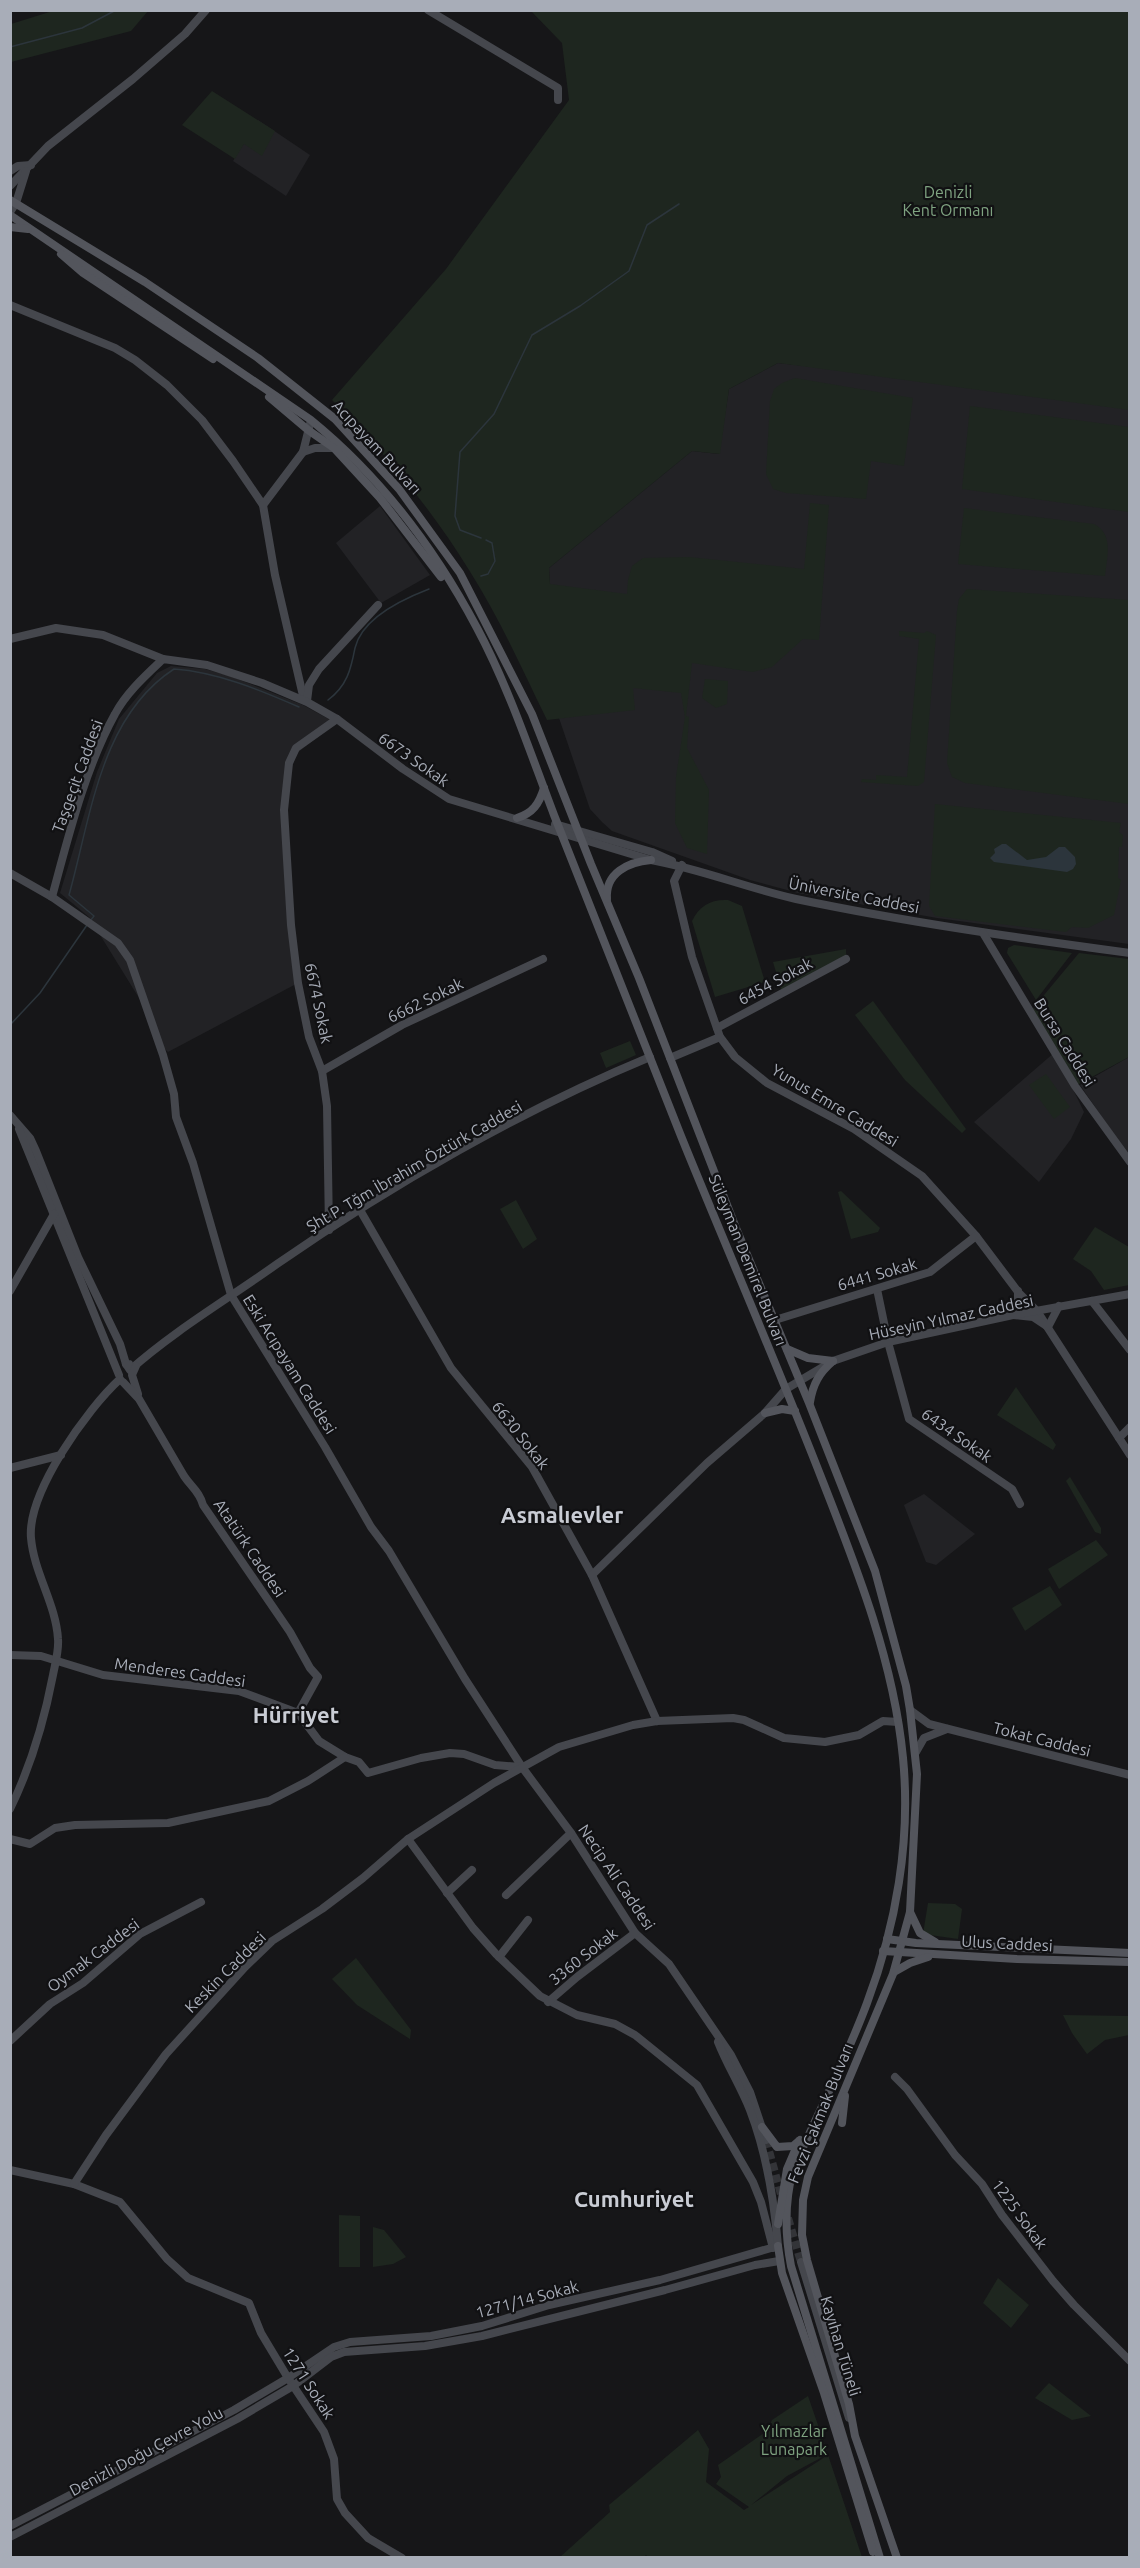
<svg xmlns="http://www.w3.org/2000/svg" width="1140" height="2568" viewBox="0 0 1140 2568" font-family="Ubuntu,sans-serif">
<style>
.built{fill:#222225}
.green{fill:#1e261f}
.water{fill:#2c353c}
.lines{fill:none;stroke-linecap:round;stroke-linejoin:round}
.stream{stroke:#2c353c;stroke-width:1.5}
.secondary-tunnel{stroke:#333438;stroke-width:8;stroke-dasharray:8 4;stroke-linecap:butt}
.secondary{stroke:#45474d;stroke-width:8}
.primary{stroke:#53555c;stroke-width:8}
.labels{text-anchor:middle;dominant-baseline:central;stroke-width:4.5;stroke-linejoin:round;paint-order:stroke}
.park-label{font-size:16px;fill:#7fa381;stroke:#111113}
.street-label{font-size:16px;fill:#a8adb8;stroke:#111113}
.district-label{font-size:22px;font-weight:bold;fill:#c9ccd4;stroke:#111113}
</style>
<rect width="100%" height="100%" fill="#161618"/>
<!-- built -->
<g class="built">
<path d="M258,120L310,155L286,196L233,161Z"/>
<path d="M1129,345V944L937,918L798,893L750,880L612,831L602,822L590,809L559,718L549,568L692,451L719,454L729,389L778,363L814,367Z"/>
<path d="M380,506L430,575L381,603L336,543Z"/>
<path d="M171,666L205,669L230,676L303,705L336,723L297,753L287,781L283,810L298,983L168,1052L158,1042L147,1011L89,917L60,893L97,772L119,719L157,673Z"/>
<path d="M1055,1052L1084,1112L1071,1139L1039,1182L974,1122Z"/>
<path d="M1129,1057V1156L1080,1085Z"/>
<path d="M924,1494L975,1534L936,1565L926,1562L904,1505Z"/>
</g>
<!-- green -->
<g class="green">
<path d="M56,10H148V11L131,31L11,62V24Z"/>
<path d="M531,11H1129V410L778,363L729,389L720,454L692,451L549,568L550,584L627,594L628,580L632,566L643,558L689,557L804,569L810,503L829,505L819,640L803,639L772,667L753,672L692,663L686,716L689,717L687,748L709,790L707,854L687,848L675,823L676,777L685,717L681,693L633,688L635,710L547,720C522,669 499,617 469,570C431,508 383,451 332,400L446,269L569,100L562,43Z"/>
<path d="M212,91L275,131L262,156L244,144L235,159L182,125Z"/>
<path d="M795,378L913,398L904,466L871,461L866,499L786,493L773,489L766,474L770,401L774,389L782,383Z"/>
<path d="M970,406L1129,427V512L962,489Z"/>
<path d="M964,508L1094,524C1114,534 1107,557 1105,576L958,564Z"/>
<path d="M967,589L1129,600V804L965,783L952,777L947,763L957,611L959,599Z"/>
<path d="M899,631L924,633L927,631L936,635L924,782L918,786L861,782L862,779L876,780V775L907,777L919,639L899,636Z"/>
<path d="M705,679L728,681L727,704L716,708L702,698Z"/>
<path d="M935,804L1121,823L1119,832L1123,835L1122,847H1119L1118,878L1121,880L1114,915L1088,928L1072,927L1066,932L935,916L929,906Z"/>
<path d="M728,900L742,906L765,982L715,997L692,921C699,906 711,899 728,900Z"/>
<path d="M1014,945L1072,953L1036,1000L1007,953L1008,948Z"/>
<path d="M846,949V959L782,992L773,962Z"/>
<path d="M1079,953L1129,959V1057L1075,1086L1030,1012Z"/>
<path d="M873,1001L966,1129L962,1133L905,1080L855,1015Z"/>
<path d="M630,1041L636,1055L606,1068L600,1053Z"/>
<path d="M1046,1074L1070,1107L1054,1119L1029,1085Z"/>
<path d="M841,1191L880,1228L878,1232L851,1239L838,1192Z"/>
<path d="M516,1200L537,1239L523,1249L500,1209Z"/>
<path d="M1095,1227L1129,1247V1285L1104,1290L1091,1271L1073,1259Z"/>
<path d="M1016,1387L1056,1445L1053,1450L997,1415Z"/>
<path d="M1070,1477L1101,1528V1534L1095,1532L1066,1481Z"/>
<path d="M1096,1540L1108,1555L1059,1589L1048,1569Z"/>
<path d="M1050,1586L1062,1605L1025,1631L1012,1608Z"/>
<path d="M928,1903L955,1904L962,1909L958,1939L923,1934Z"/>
<path d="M356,1958L411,2030L410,2039L357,2005L332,1979Z"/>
<path d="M1063,2015L1129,2016V2035L1105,2040L1087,2054L1072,2033Z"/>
<path d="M339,2215L360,2216V2267H339Z"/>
<path d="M373,2227L384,2230L406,2257L393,2264L373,2267Z"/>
<path d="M998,2278L1029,2305L1011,2328L983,2303Z"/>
<path d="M1049,2383L1091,2416L1072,2420L1035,2398Z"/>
<path d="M808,2396L828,2454L787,2476L751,2505L828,2455L862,2557L649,2558L646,2555L643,2558L560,2557L610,2512L609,2505L698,2430L709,2449L706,2482L744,2510L749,2507L716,2484L721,2477L718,2465L767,2431L772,2420Z"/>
</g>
<!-- water -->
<path class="water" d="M1002,844H1006L1027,860L1046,857L1059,847H1065L1075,857L1076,864L1073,869L1067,872L994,862L990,858L995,853L994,849Z"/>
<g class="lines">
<!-- stream -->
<g class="stream">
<path d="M10,47L82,28L116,10"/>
<path d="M481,538L460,530L455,516L460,452L494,414L532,335L580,306L629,271L647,225L679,204"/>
<path d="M481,576L488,574L495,561L492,543L486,540"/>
<path d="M328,700C347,686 351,669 355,648C362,618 403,599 429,589"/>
<path d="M90,921L94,916L69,895C91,817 100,717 174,669C217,672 260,690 299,707"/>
<path d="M10,1025L40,993L87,925"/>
</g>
<!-- secondary-tunnel -->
<g class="secondary-tunnel">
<path d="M766,2140L782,2198"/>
<path d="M788,2218L801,2262"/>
</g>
<!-- secondary -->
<g class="secondary">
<path d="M428,10L558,88V100"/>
<path d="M10,171L18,166L31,165"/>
<path d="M10,186L48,146L133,79L185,34L206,10"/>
<path d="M10,212L16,203L26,171"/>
<path d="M10,305L115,348L135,360L167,385L202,420L233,461L263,505L275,575L304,700"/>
<path d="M303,452L315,448H334"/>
<path d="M263,505L303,452L310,424"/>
<path d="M10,639L56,628L103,635L163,659"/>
<path d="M307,701L309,685L319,669L378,605"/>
<path d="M555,824L652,852L672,861"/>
<path d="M682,865L674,881L692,957L720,1037L735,1057L767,1083L854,1129L922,1176L976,1236L1019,1293L1037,1311L1130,1455"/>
<path d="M10,873L52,897L118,943L130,960L163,1055L174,1094L176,1117L193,1163L231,1295L325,1447L371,1527L389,1551L465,1679L522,1767L571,1833L635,1933L669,1964L731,2055L750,2092L766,2140"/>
<path d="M52,897C68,838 85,768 115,714C126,693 146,675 163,659L207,665L262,683L307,702L337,719L403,769L449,799L651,860C701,869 747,888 796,899C906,922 1018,938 1130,953"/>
<path d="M983,933L1075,1086L1130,1162"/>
<path d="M717,1028L846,959"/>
<path d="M670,1058L720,1037"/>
<path d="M322,1071L402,1025L543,959"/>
<path d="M10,1115L30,1138L36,1151L78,1257L120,1344L126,1364H129"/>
<path d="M19,1129L119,1375"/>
<path d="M360,1210L451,1368L532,1467L592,1575L657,1721"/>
<path d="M329,1230L327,1106L322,1071L309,1037L298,983L291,925L284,810L289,763L296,748L337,719"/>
<path d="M877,1289L888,1342L909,1419L1012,1489L1020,1504"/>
<path d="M10,1291L54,1214"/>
<path d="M1018,1291V1303L1013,1315L1033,1317L1048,1327L1059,1306"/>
<path d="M1092,1301L1130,1350"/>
<path d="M775,1320L930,1272L976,1236"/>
<path d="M126,1364L130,1370C175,1330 228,1299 277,1264C391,1185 522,1110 650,1057"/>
<path d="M136,1366L132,1375L138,1394"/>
<path d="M123,1382L139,1399L184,1476C192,1488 199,1491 203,1505L290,1632L310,1668L318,1677L298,1713"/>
<path d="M1119,1438L1130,1427"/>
<path d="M10,1468L61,1455"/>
<path d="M592,1575L707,1463L765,1413L786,1389L833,1361L888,1342L1013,1315L1130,1294"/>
<path d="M10,1655L41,1656L103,1675L239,1691L298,1713L319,1741L345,1757L359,1762L368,1773L421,1758L450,1753L464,1754L495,1765L521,1767"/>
<path d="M910,1710L929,1724L1130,1775"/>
<path d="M916,1752L924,1738L947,1729"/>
<path d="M10,1809C31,1766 44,1722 53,1675C55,1664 59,1651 58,1639C56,1604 34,1573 31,1538C27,1493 87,1409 120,1379"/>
<path d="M10,1839L30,1844L55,1828L75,1825L168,1823L269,1801L308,1781L345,1757"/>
<path d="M408,1839L473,1928L496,1954L540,1996L577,2015L615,2024L635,2035L697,2085L753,2182L761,2202L773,2248"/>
<path d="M447,1893L472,1870"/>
<path d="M506,1895L571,1833"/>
<path d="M499,1957L528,1920"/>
<path d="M548,2002L577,1977L635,1933"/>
<path d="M10,2041L50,2004L83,1983L140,1934L201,1902"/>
<path d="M895,2077L907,2089L955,2155L982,2184L1002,2215L1053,2281L1074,2305L1130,2361"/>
<path d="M10,2170L74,2184L120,2202L167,2259L188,2278L249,2303L261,2333L288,2378L324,2432L334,2459L337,2499L345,2513L368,2538L402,2558"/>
<path d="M74,2184L106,2135L166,2054L245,1967L272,1941L322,1909L363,1878L408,1839L494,1783L559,1747L633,1725L657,1721L733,1718L744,1720L784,1738L825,1742L859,1735L883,1721L898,1722"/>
<path d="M801,2262L849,2418"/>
<path d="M10,2526L234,2410L288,2378L334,2347L350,2342L431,2336L482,2326L549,2305L660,2280L778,2246C774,2199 767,2154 750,2110C741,2087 727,2065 718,2042"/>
<path d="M10,2537L237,2419L293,2386L331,2357L344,2352L425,2346L482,2336L665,2290L755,2265L779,2261"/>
</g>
<!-- primary -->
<g class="primary">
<path d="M10,200L145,282L258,358L335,419L399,489L460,573L532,714L591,864L639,978L736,1228L809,1403L875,1571L906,1686L910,1710L917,1774L910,1912L893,1974L808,2177L803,2200L802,2235L807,2260L849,2404L855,2436L897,2558"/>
<path d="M10,215L311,420C381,477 435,549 477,628C509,688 530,752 554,815C596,922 639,1029 681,1136C728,1252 778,1366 823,1482C858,1571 894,1663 903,1758C911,1841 896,1926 867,2003C846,2060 817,2114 793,2170C785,2200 785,2235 791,2266L880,2558"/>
<path d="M10,227L28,229"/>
<path d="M61,254L83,273L213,359"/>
<path d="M269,397L308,430L334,448L380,498L441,577"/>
<path d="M517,818C533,813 539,804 544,788"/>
<path d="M607,899C605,873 628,862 651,860"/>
<path d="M787,1349L808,1358L833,1361"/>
<path d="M810,1402C813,1384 819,1373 833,1361"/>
<path d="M765,1413L782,1409L795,1411"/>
<path d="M910,1912L920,1933L935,1942"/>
<path d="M887,1939L916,1943L1130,1953"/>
<path d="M883,1951L1017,1959L1130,1962"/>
<path d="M894,1972L910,1963L928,1957"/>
<path d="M842,2123L845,2096"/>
<path d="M762,2127L777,2147L793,2146L800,2140"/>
<path d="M778,2224L787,2169L799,2141"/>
<path d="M778,2246L782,2273L824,2393L873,2552"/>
</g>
</g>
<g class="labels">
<!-- park labels -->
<g class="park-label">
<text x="948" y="192">Denizli<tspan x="948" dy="18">Kent Ormanı</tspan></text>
<text x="794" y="2431">Yılmazlar<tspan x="794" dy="18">Lunapark</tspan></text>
</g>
<!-- street labels -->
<g class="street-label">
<text transform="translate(377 447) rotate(47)">Acıpayam Bulvarı</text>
<text transform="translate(414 759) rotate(35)">6673 Sokak</text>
<text transform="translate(77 776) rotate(-70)">Taşgeçit Caddesi</text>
<text transform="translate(854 895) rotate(11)">Üniversite Caddesi</text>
<text transform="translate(775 981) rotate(-28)">6454 Sokak</text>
<text transform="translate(425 1000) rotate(-26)">6662 Sokak</text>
<text transform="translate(319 1003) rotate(78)">6674 Sokak</text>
<text transform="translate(1065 1042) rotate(58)">Bursa Caddesi</text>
<text transform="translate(835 1105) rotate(31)">Yunus Emre Caddesi</text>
<text transform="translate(414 1166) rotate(-30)">Şht P. Tğm İbrahim Öztürk Caddesi</text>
<text transform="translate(748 1260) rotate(68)">Süleyman Demirel Bulvarı</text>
<text transform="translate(877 1274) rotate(-16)">6441 Sokak</text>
<text transform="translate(951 1317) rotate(-12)">Hüseyin Yılmaz Caddesi</text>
<text transform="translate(290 1364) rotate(58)">Eski Acıpayam Caddesi</text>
<text transform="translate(521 1435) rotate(52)">6630 Sokak</text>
<text transform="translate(957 1435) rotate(35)">6434 Sokak</text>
<text transform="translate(250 1548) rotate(56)">Atatürk Caddesi</text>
<text transform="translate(180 1672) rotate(8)">Menderes Caddesi</text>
<text transform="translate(1042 1739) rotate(14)">Tokat Caddesi</text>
<text transform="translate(617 1877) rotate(56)">Necip Ali Caddesi</text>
<text transform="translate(1007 1943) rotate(3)">Ulus Caddesi</text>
<text transform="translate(93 1955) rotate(-37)">Oymak Caddesi</text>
<text transform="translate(583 1956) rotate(-38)">3360 Sokak</text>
<text transform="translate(225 1972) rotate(-45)">Keskin Caddesi</text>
<text transform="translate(820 2113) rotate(-68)">Fevzi Çakmak Bulvarı</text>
<text transform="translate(1020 2214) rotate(54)">1225 Sokak</text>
<text transform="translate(527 2299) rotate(-15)">1271/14 Sokak</text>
<text transform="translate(841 2346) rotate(73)">Kayıhan Tüneli</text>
<text transform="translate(309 2383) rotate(57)">1271 Sokak</text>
<text transform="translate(146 2451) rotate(-28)">Denizli Doğu Çevre Yolu</text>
</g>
<!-- district labels -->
<g class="district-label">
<text x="562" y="1514">Asmalıevler</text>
<text x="296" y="1714">Hürriyet</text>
<text x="634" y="2198">Cumhuriyet</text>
</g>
</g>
<!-- border -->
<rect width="1140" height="2568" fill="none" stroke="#a8adb8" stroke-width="24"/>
</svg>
